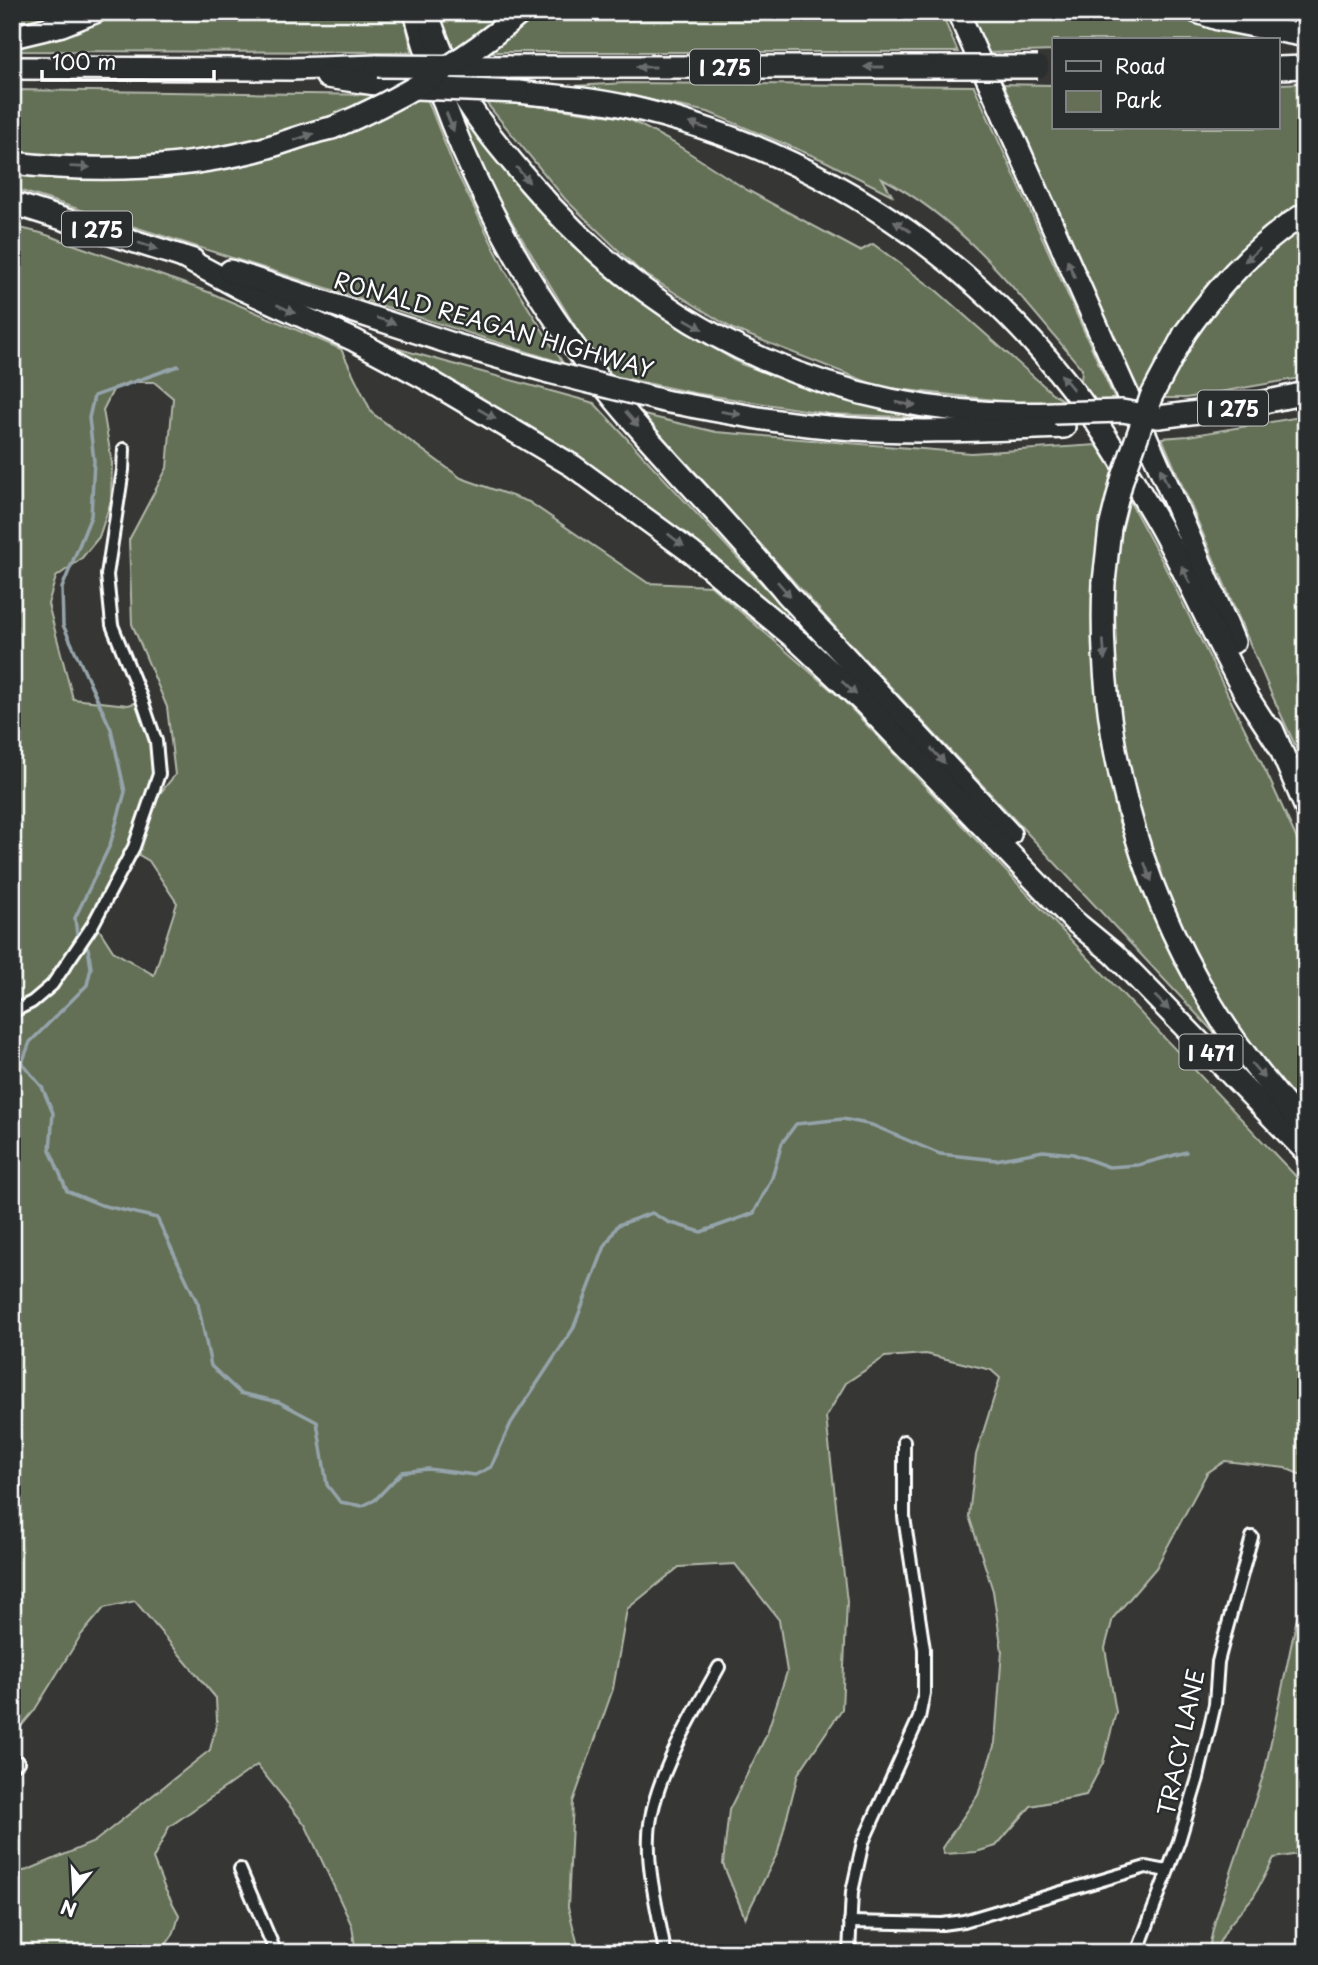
<svg xmlns="http://www.w3.org/2000/svg" width="1318" height="1965" viewBox="0 0 1318 1965" font-family="'Playpen Sans',sans-serif">
<style>
.green{fill:#646f56;stroke:#b2b7aa;stroke-width:2}
.lines{fill:none;stroke-linecap:round;stroke-linejoin:round}
.stream{stroke:#95a4ab;stroke-width:3.5}
.street-casing{stroke:#fff;stroke-width:16}
.highway-casing{stroke:#fff;stroke-width:26}
.street{stroke:#2a2d2e;stroke-width:10}
.highway{stroke:#2a2d2e;stroke-width:21}
.highway-bridge-casing{stroke:#fff;stroke-width:26;stroke-linecap:butt}
.highway-bridge{stroke:#2a2d2e;stroke-width:21}
.oneway{fill:#6a6c6d}
.labels{text-anchor:middle;dominant-baseline:central;stroke-width:5;stroke-linejoin:round;paint-order:stroke}
.shield{fill:#2a2d2e;stroke:#bfc0c0;stroke-width:2}
.shield-label{font-size:21px;font-weight:bold;fill:#fff}
.street-label{font-size:23px;fill:#fff;stroke:#2a2d2e}
</style>
<rect width="100%" height="100%" fill="#363634"/>
<filter id="ink" filterUnits="userSpaceOnUse"><feTurbulence type="fractalNoise" baseFrequency=".0143" numOctaves="2"/><feDisplacementMap in="SourceGraphic" scale="14" xChannelSelector="R" yChannelSelector="G"/><feConvolveMatrix kernelMatrix="1 2 1 2 8 2 1 2 1" color-interpolation-filters="sRGB"/></filter>
<g filter="url(#ink)">
<!-- green -->
<g class="green">
<path d="M12,12H74L12,30Z"/>
<path d="M118,12H403L412,52L12,51V47L61,36Z"/>
<path d="M437,12H512L455,51Z"/>
<path d="M536,12H941L958,52H487Z"/>
<path d="M969,12H1174L1221,30L1267,40H1054V51L988,53Z"/>
<path d="M1223,12H1306V27Z"/>
<path d="M625,83L974,86L1117,404L1096,405L1081,381L1082,369C1022,298 966,222 882,178L892,195L823,160L708,112L602,90L573,86Z"/>
<path d="M1306,83V201L1283,213L1231,260L1142,396L1107,325L1001,84L1054,85V128H1278V84Z"/>
<path d="M12,90L386,95L268,142L141,161L12,157Z"/>
<path d="M417,95L426,96L454,167L506,272L563,363L12,188V173L122,180L233,166L332,139Z"/>
<path d="M452,97L540,210L570,240L614,282L683,330L741,364L832,396L930,418L830,414L694,393L609,375L598,364L490,186Z"/>
<path d="M483,99L627,118L674,143L747,190L860,251L873,244L937,291L1052,393L1073,407L1012,402L880,387L733,329L640,271L565,199Z"/>
<path d="M1306,222V377L1186,398H1158L1178,359L1237,281Z"/>
<path d="M12,226L41,233L211,293L341,349L372,413L461,478L529,502L648,583L711,586L845,702L1306,1187V1477L1285,1468L1225,1461L1207,1473L1156,1568L1113,1618L1105,1648L1116,1712L1103,1763L1086,1795L1031,1806L996,1846L976,1852L944,1854L942,1848L978,1795L995,1743L1002,1651L993,1591L969,1516L976,1455L1000,1378L991,1370L926,1354L885,1357L846,1383L826,1417L847,1602L842,1709L798,1774L778,1852L745,1918L723,1864L729,1810L766,1736L787,1672L779,1620L735,1564L679,1567L627,1609L613,1689L573,1802L568,1907L580,1953H356L352,1926L306,1826L257,1765L169,1827L153,1859L165,1889L179,1915C176,1928 173,1940 161,1948C147,1957 36,1953 12,1953V1873L28,1870L94,1842L210,1750L217,1721L216,1698L135,1601L104,1608L81,1635L34,1711L12,1737V1567L17,1507L12,1492V1017L51,995L97,926L113,951L154,975L177,903L149,861L134,852L156,798L175,775L167,707L132,624L129,540L167,468L173,398L154,382H130L114,388L103,410L112,463L111,501L99,537L81,559L56,577L48,604L73,699L128,705L139,702C145,722 158,747 154,769C146,825 79,957 35,993C29,999 20,1003 12,1007Z"/>
<path d="M374,342L594,403L788,612L784,619L647,507L518,419Z"/>
<path d="M640,414L716,432L971,453L1097,445L1113,470L1098,553L1092,631L1102,729L1118,820L1147,895L1233,1053L843,636L686,462Z"/>
<path d="M1306,416V769L1271,693L1162,438L1188,436Z"/>
<path d="M1124,491L1161,559L1268,776L1306,859V1114L1259,1060L1200,970L1148,856L1122,757L1110,583Z"/>
<path d="M1306,1591V1853L1274,1858L1254,1896L1229,1925L1214,1952L1210,1943L1215,1921L1265,1770L1299,1608Z"/>
</g>
<g class="lines">
<!-- stream -->
<g class="stream">
<path d="M77,935L75,918L110,845L125,792L111,729L63,625L62,588L91,516L94,461L89,418L94,396L178,366"/>
<path d="M88,948L91,968L87,985L30,1042L22,1063L42,1087L53,1113L50,1150L67,1191L101,1205L157,1218L198,1304L211,1366L240,1393L279,1402L317,1422L327,1485L340,1502L362,1506L375,1500L402,1472L428,1469L475,1475L491,1467L511,1423L573,1329L605,1246L618,1225L652,1213L668,1222L701,1232L754,1213L772,1178L782,1143L796,1124L843,1119L872,1125L940,1154L996,1160L1043,1151L1073,1154L1109,1167L1138,1165L1186,1152"/>
</g>
<!-- street casing -->
<g class="street-casing">
<g id="street">
<path d="M12,1012L32,1002L52,985L92,926L134,847L159,774L156,741L141,697L112,625L107,575L123,470L124,449"/>
<path d="M12,1765L18,1762"/>
<path d="M240,1869L276,1953"/>
<path d="M850,1922L942,1924L964,1921L1146,1867L1167,1871"/>
<path d="M665,1953C659,1914 647,1874 649,1835C651,1782 694,1713 719,1667"/>
<path d="M849,1953L852,1892L863,1842L919,1718L924,1693V1649L904,1517V1441"/>
<path d="M1137,1953L1179,1841L1198,1778L1215,1704L1218,1662L1224,1639L1252,1537"/>
</g>
</g>
<!-- highway casing -->
<g class="highway-casing">
<g id="highway">
<path d="M415,12C455,162 531,303 632,420C683,479 738,534 787,594L1010,834"/>
<path d="M427,12C435,35 444,59 455,81C474,118 503,151 530,183C664,340 848,421 1054,413"/>
<path d="M958,12L1167,484L1234,642"/>
<path d="M1197,12L1218,19L1306,36"/>
<path d="M12,37L62,25L95,12"/>
<path d="M508,67H942"/>
<path d="M12,68L291,69L377,66"/>
<path d="M1278,68L1306,67"/>
<path d="M327,77L397,87"/>
<path d="M518,92C553,96 589,98 624,106C832,152 1009,277 1120,459C1134,482 1148,505 1161,528C1191,582 1215,640 1245,693C1255,710 1267,726 1277,743"/>
<path d="M12,163C92,172 176,170 254,151C280,145 306,133 332,128"/>
<path d="M12,203L193,260"/>
<path d="M181,256L242,289L354,340L423,377L573,466L692,553L799,642L864,703L1074,921L1114,954L1306,1152"/>
<path d="M230,271L456,345L549,372"/>
<path d="M1185,333C1218,286 1256,244 1306,213"/>
<path d="M664,401C719,411 773,422 828,427C907,434 985,430 1064,427"/>
<path d="M1159,417L1245,406L1306,393"/>
<path d="M1104,582C1097,730 1135,879 1212,1005C1239,1050 1272,1089 1306,1129"/>
<path d="M1272,729L1306,808"/>
</g>
</g>
<!-- street -->
<use href="#street" class="street"/>
<!-- highway -->
<use href="#highway" class="highway"/>
<!-- highway-bridge casing -->
<g class="highway-bridge-casing">
<g id="highway-bridge">
<path d="M377,66L508,67"/>
<path d="M942,67H1038"/>
<path d="M416,88L518,92"/>
<path d="M332,128C402,99 464,61 522,12"/>
<path d="M549,372L664,401"/>
<path d="M1054,413L1122,411L1157,417"/>
<path d="M1104,582L1110,528L1122,480L1151,397L1185,333"/>
</g>
</g>
<!-- highway-bridge -->
<use href="#highway-bridge" class="highway-bridge"/>
</g>
<!-- one-way arrows -->
<defs><path id="oneway-solid" d="M-6-.8H1V-3.2L6.5 0L1 3.2V.8H-6Z" transform="scale(1.75)"/></defs>
<g class="oneway">
<use href="#oneway-solid" transform="translate(646 67) rotate(180)"/>
<use href="#oneway-solid" transform="translate(874 67) rotate(180)"/>
<use href="#oneway-solid" transform="translate(450 122) rotate(68)"/>
<use href="#oneway-solid" transform="translate(699 126) rotate(-162)"/>
<use href="#oneway-solid" transform="translate(304 137) rotate(-19)"/>
<use href="#oneway-solid" transform="translate(80 167) rotate(2)"/>
<use href="#oneway-solid" transform="translate(523 175) rotate(50)"/>
<use href="#oneway-solid" transform="translate(902 226) rotate(-146)"/>
<use href="#oneway-solid" transform="translate(148 246) rotate(18)"/>
<use href="#oneway-solid" transform="translate(1252 255) rotate(138)"/>
<use href="#oneway-solid" transform="translate(1071 269) rotate(-113)"/>
<use href="#oneway-solid" transform="translate(286 309) rotate(25)"/>
<use href="#oneway-solid" transform="translate(386 321) rotate(18)"/>
<use href="#oneway-solid" transform="translate(694 324) rotate(30)"/>
<use href="#oneway-solid" transform="translate(1067 382) rotate(-129)"/>
<use href="#oneway-solid" transform="translate(906 404) rotate(10)"/>
<use href="#oneway-solid" transform="translate(731 413) rotate(9)"/>
<use href="#oneway-solid" transform="translate(487 414) rotate(30)"/>
<use href="#oneway-solid" transform="translate(632 419) rotate(49)"/>
<use href="#oneway-solid" transform="translate(1164 477) rotate(-114)"/>
<use href="#oneway-solid" transform="translate(676 540) rotate(38)"/>
<use href="#oneway-solid" transform="translate(1186 575) rotate(-118)"/>
<use href="#oneway-solid" transform="translate(784 589) rotate(49)"/>
<use href="#oneway-solid" transform="translate(1104 650) rotate(86)"/>
<use href="#oneway-solid" transform="translate(849 688) rotate(43)"/>
<use href="#oneway-solid" transform="translate(938 756) rotate(47)"/>
<use href="#oneway-solid" transform="translate(1148 872) rotate(69)"/>
<use href="#oneway-solid" transform="translate(1162 1003) rotate(45)"/>
<use href="#oneway-solid" transform="translate(1258 1071) rotate(51)"/>
</g>
</g>
<g class="labels">
<!-- shield labels -->
<g class="shield">
<rect x="690" y="49.5" width="70" height="35" rx="5"/>
<rect x="62" y="211.5" width="70" height="35" rx="5"/>
<rect x="1198" y="390.5" width="70" height="35" rx="5"/>
<rect x="1179.5" y="1034.5" width="63" height="35" rx="5"/>
</g>
<g class="shield-label">
<text x="725" y="67">I 275</text>
<text x="97" y="229">I 275</text>
<text x="1233" y="408">I 275</text>
<text x="1211" y="1052">I 471</text>
</g>
<!-- street labels -->
<g class="street-label">
<text transform="translate(494 324) rotate(16)">RONALD REAGAN HIGHWAY</text>
<text transform="translate(1180 1742) rotate(-78)">TRACY LANE</text>
</g>
</g>
<!-- margin -->
<rect width="1318" height="1965" fill="none" stroke="#2a2d2e" stroke-width="42"/>
<rect x="21" y="21" width="1276" height="1923" fill="none" stroke="#fff" stroke-width="2.5" filter="url(#ink)"/>
<!-- legend -->
<rect x="1052" y="38" width="228" height="91" fill="#2a2d2e" stroke="#7f8182" stroke-width="2"/>
<rect x="1066" y="61" width="35" height="10" fill="#2a2d2e" stroke="#7f8182" stroke-width="2"/>
<text x="1115" y="74" font-size="21" fill="#ffffff">Road</text>
<rect x="1066" y="91" width="35" height="21" fill="#646f56" stroke="#7f8182" stroke-width="2"/>
<text x="1115" y="108" font-size="21" fill="#ffffff">Park</text>
<!-- north arrow -->
<g transform="translate(74 1892) rotate(198)" stroke="#2a2d2e" stroke-width="5" paint-order="stroke">
<path d="M0-5L12 26L0 18L-12 26Z" fill="#ffffff"/>
<text y="-10" font-size="19" font-weight="bold" text-anchor="middle" fill="#ffffff">N</text>
</g>
<!-- scale -->
<path d="M42 70v10h172v-10" fill="none" stroke="#ffffff" stroke-width="3.5"/>
<text x="52" y="70" font-size="21" fill="#ffffff" stroke="#2a2d2e" stroke-width="5" paint-order="stroke">100 m</text>
</svg>
